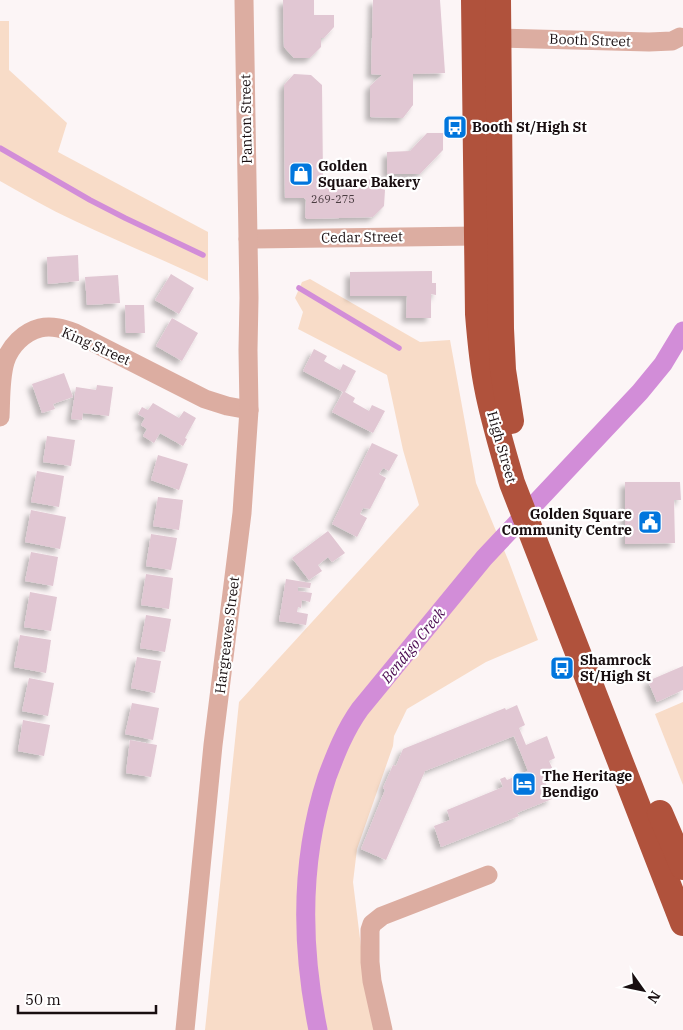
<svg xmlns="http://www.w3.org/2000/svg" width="683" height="1030" viewBox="0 0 683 1030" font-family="'IBM Plex Serif',serif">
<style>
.green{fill:#f8dcc8}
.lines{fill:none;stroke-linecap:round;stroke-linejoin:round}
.stream{stroke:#d28dd8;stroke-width:5.5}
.canal{stroke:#d28dd8;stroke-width:19}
.building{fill:#e1c7d3;filter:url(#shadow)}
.minor{stroke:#dcada1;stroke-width:19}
.highway{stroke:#b0523c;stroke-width:26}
.labels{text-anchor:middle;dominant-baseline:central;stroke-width:4.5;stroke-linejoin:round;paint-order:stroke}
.number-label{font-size:11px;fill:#4a3c41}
.street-label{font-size:14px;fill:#180e10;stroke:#fff}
.poi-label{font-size:14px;font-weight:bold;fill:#180e10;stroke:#fff;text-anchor:start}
.water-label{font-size:15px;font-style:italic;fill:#49094f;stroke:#fff}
</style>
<defs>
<filter id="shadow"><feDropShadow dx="-4.5" dy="4.5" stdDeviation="2.5" flood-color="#0004"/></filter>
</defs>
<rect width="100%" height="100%" fill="#fcf5f6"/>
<!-- green -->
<g class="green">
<path d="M0,21H9V70L67,123L58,152L208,232V281C164,260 119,242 75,221C49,209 25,195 0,181Z"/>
<path d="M310,279L420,342L450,340L476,483L509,562L538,640L486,662L407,709L394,736L393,746L357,849L353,882L365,979L377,1030H205L239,702L419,505L403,450L387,375L298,329L303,312L295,298L302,282Z"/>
<path d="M683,702V785L655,714Z"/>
</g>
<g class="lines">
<!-- stream -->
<g class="stream">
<path d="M0,148L90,200L125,218L203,255"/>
<path d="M299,288L399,348"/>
</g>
<!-- canal -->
<path class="canal" d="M318,1030C301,947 300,859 327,777C336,753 345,730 360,709L484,558L640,392L663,364L683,331"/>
</g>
<!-- building -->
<g class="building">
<path d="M283,0H314V15H334V27L324,38H321V47L310,58H294L284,47Z"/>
<path d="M373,0H440L445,73L413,74V105L403,118L370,117V86L382,75L371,74Z"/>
<path d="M294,74L311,75L322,85L323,179L325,180L374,179L385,190L384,206L373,217L307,219L305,217L306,200L304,198H285L284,85Z"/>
<path d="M427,133H443V150L420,174H387V152L410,151Z"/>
<path d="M78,255L79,281L48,284L47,257Z"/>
<path d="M432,271V283H436V295L431,294V318H406L407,296H350V272Z"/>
<path d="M171,274L194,288L179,314L155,300Z"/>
<path d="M118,275L120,303L87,305L85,277Z"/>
<path d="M125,305H144L145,333H126Z"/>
<path d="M172,318L198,333L182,361L156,346Z"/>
<path d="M314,349L327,356L324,361L340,370L343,364L356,371L345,392L355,398L353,402L369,411L372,405L385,411L373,433L332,412L343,392L303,371Z"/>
<path d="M64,373L73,397L53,404L55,409L42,413L32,384Z"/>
<path d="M97,385L113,387L109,416L83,413L82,420L71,419L76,387L96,390Z"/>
<path d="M153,403L179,418L184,411L196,418L185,438L187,439L183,446L160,433L154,443L143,436L147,429L141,425L145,418L138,414L142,407L148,410Z"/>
<path d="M47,436L75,440L71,466L43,462Z"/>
<path d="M372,443L398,455L389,471L383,468L379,474L386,478L370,509L363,508L360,514L367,518L357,537L332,524Z"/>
<path d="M158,455L188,464L179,490L151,480Z"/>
<path d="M37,471L64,476L59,507L31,502Z"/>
<path d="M625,482H680L681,500H674L675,543L625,544Z"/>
<path d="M158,497L183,500L179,530L153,526Z"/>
<path d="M31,510L66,517L60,549L25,542Z"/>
<path d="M328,531L345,553L332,562L328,557L318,565L322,571L309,580L292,558Z"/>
<path d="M151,534L177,538L171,570L146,566Z"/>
<path d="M31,552L58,557L53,586L25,581Z"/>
<path d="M146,574L173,578L169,609L141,605Z"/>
<path d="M286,579L311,583L310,588L298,587V591L312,593L310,602L302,600L301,608L298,607L297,612L308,614L306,625L279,621Z"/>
<path d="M30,592L57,597L51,631L24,627Z"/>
<path d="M146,615L171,619L165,652L140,648Z"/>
<path d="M20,635L51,640L46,673L14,667Z"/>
<path d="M137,657L161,661L155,693L131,688Z"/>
<path d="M683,666V690L657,702L648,681Z"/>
<path d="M29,678L54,683L48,716L22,711Z"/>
<path d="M132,703L159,708L153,740L125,734Z"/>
<path d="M517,705L525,725L519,728L526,745L547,736L555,758L549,761L553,770L542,774L552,799L517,813L519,816L441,847L434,826L450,820L447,810L503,787L500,779L505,777L507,780L528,771L514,736L425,771L386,860L361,849L385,790L383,788L393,765L396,766L403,749L505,708L506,710Z"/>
<path d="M23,720L50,725L44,756L18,751Z"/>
<path d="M130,740L157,745L151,777L126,773Z"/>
</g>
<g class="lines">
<!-- minor -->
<g class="minor">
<path d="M498,38L649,42L672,41L680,37"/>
<path d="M248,239L476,236"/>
<path d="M0,417C1,399 0,379 5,362C10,346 24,332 40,328C52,325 64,329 75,333L205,399L227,406L249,410"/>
<path d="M185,1030L213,745L242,513L249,410L248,350L249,298L244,0"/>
<path d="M383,1030L372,981L370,962V930L372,924L382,916L488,875"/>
</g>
<!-- highway -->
<g class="highway">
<path d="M474,0L478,314C480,339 482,363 487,387C493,419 503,451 512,483L683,923"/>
<path d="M498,0L501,329L503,370L511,421"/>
<path d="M660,813L683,867"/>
</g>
</g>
<!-- icons -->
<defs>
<g id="bus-square" transform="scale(1.25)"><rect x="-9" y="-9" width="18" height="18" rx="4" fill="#0176dd" stroke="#fff"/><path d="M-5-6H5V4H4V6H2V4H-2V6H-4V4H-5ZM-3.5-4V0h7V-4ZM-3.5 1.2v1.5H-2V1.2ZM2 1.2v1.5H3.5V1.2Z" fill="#fff"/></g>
<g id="shop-square" transform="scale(1.25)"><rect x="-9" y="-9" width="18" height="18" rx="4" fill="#0176dd" stroke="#fff"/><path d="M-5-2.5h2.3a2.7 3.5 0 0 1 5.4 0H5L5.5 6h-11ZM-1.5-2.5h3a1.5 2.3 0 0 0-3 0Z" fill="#fff"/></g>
<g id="civic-square" transform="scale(1.25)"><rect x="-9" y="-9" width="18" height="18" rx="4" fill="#0176dd" stroke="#fff"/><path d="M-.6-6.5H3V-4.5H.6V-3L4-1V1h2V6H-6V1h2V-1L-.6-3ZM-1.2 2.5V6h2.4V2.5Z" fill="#fff"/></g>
<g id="hotel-square" transform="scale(1.25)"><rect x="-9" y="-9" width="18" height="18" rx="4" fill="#0176dd" stroke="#fff"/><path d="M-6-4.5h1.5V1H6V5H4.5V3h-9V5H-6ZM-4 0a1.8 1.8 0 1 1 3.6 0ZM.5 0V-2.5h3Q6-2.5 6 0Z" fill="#fff"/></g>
</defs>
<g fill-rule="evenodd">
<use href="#bus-square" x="455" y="127"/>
<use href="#shop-square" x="301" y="174"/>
<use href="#civic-square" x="650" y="522"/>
<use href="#bus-square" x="562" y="668"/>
<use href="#hotel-square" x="524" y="784"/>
</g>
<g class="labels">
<!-- number labels -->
<g class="number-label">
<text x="333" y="199">269-275</text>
</g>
<!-- street labels -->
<g class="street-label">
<text transform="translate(590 40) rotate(2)">Booth Street</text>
<text transform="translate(246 119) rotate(-91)">Panton Street</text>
<text transform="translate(362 237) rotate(-1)">Cedar Street</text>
<text transform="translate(96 346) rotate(24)">King Street</text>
<text transform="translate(502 447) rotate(74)">High Street</text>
<text transform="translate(227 635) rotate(-83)">Hargreaves Street</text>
</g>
<!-- poi labels -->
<g class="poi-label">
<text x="472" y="127">Booth St/High St</text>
<text x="318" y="166">Golden<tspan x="318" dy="16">Square Bakery</tspan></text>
<text x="632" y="514" text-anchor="end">Golden Square<tspan x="632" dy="16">Community Centre</tspan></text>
<text x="580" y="660">Shamrock<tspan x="580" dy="16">St/High St</tspan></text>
<text x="542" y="776">The Heritage<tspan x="542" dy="16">Bendigo</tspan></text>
</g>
<!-- water labels -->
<g class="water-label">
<text transform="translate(413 645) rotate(-51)">Bendigo Creek</text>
</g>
</g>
<!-- north arrow -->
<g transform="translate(643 990) rotate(123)" stroke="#ffffff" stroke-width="4" paint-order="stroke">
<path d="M0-4L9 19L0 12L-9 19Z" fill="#180e10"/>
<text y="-8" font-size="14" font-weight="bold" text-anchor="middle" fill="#180e10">N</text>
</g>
<!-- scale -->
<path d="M18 1005v8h138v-8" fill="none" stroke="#180e10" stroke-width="2.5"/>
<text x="25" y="1005" font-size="15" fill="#180e10" stroke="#ffffff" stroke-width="4" paint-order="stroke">50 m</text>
</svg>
